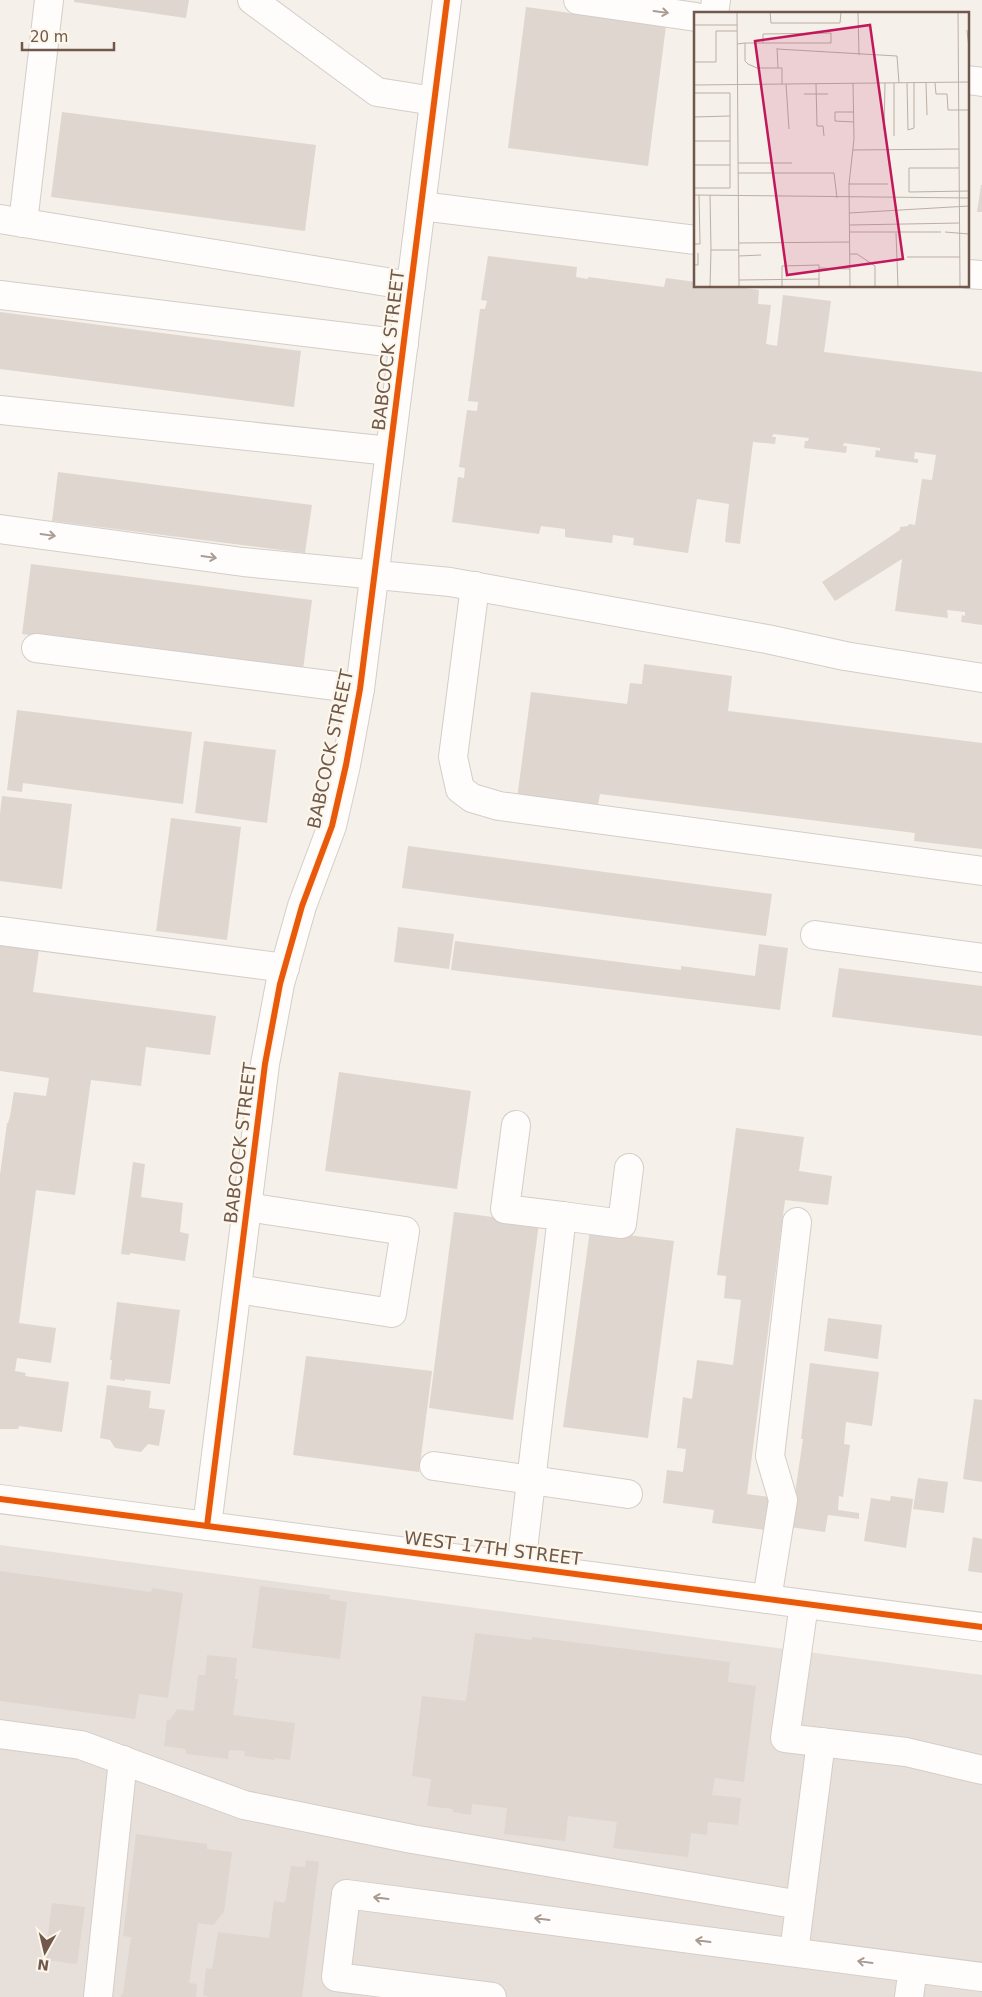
<svg xmlns="http://www.w3.org/2000/svg" width="982" height="1997" viewBox="0 0 982 1997" font-family="'DejaVu Sans',sans-serif">
<style>
.industrial{fill:#e7e0da}
.building{fill:#ded6cf}
.lines{fill:none;stroke-linecap:round;stroke-linejoin:round}
.minor-casing{stroke:#d4cdc8;stroke-width:30}
.minor{stroke:#fefdfc;stroke-width:28}
.cycleway-casing{stroke:#fdf6ea;stroke-width:9}
.cycleway{stroke:#e8590c;stroke-width:6}
.oneway{stroke:#a99b92}
.labels{text-anchor:middle;dominant-baseline:central;stroke-width:4.5;stroke-linejoin:round;paint-order:stroke}
.street-label{font-size:18px;fill:#70594c;stroke:#fdf6ea}
.inset-road{fill:none;stroke:#bcafa5;stroke-width:1}
.view{fill:#c2185b;fill-opacity:0.15;stroke:#c2185b;stroke-width:2.5}
.inset-edge{fill:none;stroke:#70594c;stroke-width:2.5}
</style>
<rect width="100%" height="100%" fill="#f5f0e9"/>
<!-- industrial -->
<path class="industrial" d="M0,1545L982,1675V1997H0Z"/>
<!-- building -->
<g class="building">
<path d="M74,0H189L186,18L74,2Z"/>
<path d="M526,7L666,26L648,166L508,148Z"/>
<path d="M62,112L316,145L305,231L51,197Z"/>
<path d="M981,185H982V212H977Z"/>
<path d="M488,256L577,267L576,277L588,279V277L664,287L666,278L696,282V286H731L759,290L758,304L771,305L766,344L777,346L783,295L831,301L824,352L982,372V625L961,622L962,615L965,616V612L947,610L948,618L895,611L902,559L835,601L822,582L900,530V527L908,526L909,524L915,525L922,479L932,480L936,455L915,452L914,459H918V463L875,457L876,450L880,451V448L844,443L843,446H847L846,453L804,448L805,441H808L809,438L773,434L772,437H776L775,444L753,442L740,544L725,542L729,504L697,499L688,553L633,545L634,538L613,535L612,543L565,537V529L541,526L539,534L452,522L458,477L464,478L465,468L459,467L467,410L477,411L478,402L468,401L480,309H485L487,301L481,300Z"/>
<path d="M0,312L301,351L294,407L0,369Z"/>
<path d="M58,472L312,505L305,553L52,521Z"/>
<path d="M31,564L312,600L303,670L22,634Z"/>
<path d="M644,664L732,676L728,711L982,743V849L914,841L915,833L600,794L597,809L517,799L531,692L627,704L630,683L642,684Z"/>
<path d="M17,710L192,732L183,804L23,783L22,792L7,790Z"/>
<path d="M204,741L276,750L267,823L195,813Z"/>
<path d="M2,796L72,804L62,889L0,881V814Z"/>
<path d="M171,818L241,827L227,940L156,931Z"/>
<path d="M408,846L772,894L766,936L402,888Z"/>
<path d="M398,927L454,934L449,969L394,962Z"/>
<path d="M455,941L681,970V966L755,976L759,944L788,948L780,1010L451,970Z"/>
<path d="M0,944L39,950L33,992L216,1016L210,1055L146,1047L141,1086L91,1080L75,1195L36,1190L19,1323L56,1328L51,1363L17,1358L15,1371L26,1373L25,1376L69,1382L62,1432L19,1426L18,1429H0V1175L7,1123H8L10,1116L14,1092L46,1096L49,1078L0,1071Z"/>
<path d="M839,968L982,986V1036L832,1017Z"/>
<path d="M339,1072L471,1091L457,1189L325,1171Z"/>
<path d="M736,1128L804,1137L799,1171L832,1176L828,1205L785,1200L747,1494L770,1497L765,1530L712,1523L714,1510L663,1503L667,1470L683,1472L686,1449L677,1448L683,1397L692,1399L697,1360L733,1365L741,1300L724,1298L726,1276L717,1275Z"/>
<path d="M133,1162L145,1164L141,1197L183,1203L180,1232L189,1234L185,1261L130,1253V1255L121,1254Z"/>
<path d="M454,1212L539,1223L513,1420L429,1408Z"/>
<path d="M590,1230L674,1241L648,1438L563,1427Z"/>
<path d="M117,1302L180,1310L170,1384L125,1379V1381L110,1379L112,1360H110Z"/>
<path d="M828,1318L882,1325L878,1359L824,1351Z"/>
<path d="M306,1356L432,1371L419,1472L293,1455Z"/>
<path d="M810,1363L879,1372L872,1426L846,1422L844,1444L850,1445L843,1497L839,1496L838,1510L859,1513V1519L828,1515L825,1532L790,1527L803,1439H801Z"/>
<path d="M107,1385L151,1391L149,1408L165,1410L159,1446L148,1444L141,1452L115,1448L110,1440L100,1438Z"/>
<path d="M974,1399L982,1400V1482L963,1479Z"/>
<path d="M918,1478L948,1482L944,1513L913,1509Z"/>
<path d="M891,1496L913,1499L906,1548L864,1541L871,1498L890,1501Z"/>
<path d="M973,1537L982,1539V1573L968,1571Z"/>
<path d="M0,1571L151,1592L152,1588L183,1593L168,1698L139,1694L135,1719L0,1701Z"/>
<path d="M260,1586L330,1595L329,1599L347,1602L340,1659L252,1648Z"/>
<path d="M475,1633L532,1640V1637L730,1662L728,1682L756,1686L744,1782L715,1778L712,1795L741,1798L738,1825L708,1822L707,1835L691,1833L688,1857L613,1848L617,1822L568,1816L565,1841L504,1834L507,1808L472,1804L471,1815L453,1812V1809L427,1806L431,1779L412,1776L422,1696L466,1701Z"/>
<path d="M207,1655L237,1658L235,1679H238L233,1715L295,1723L290,1760L275,1758L274,1760L244,1756L245,1751L229,1750L228,1759L186,1754V1749L164,1746L167,1719L170,1720L177,1709L194,1711L198,1675H205Z"/>
<path d="M136,1834L207,1844V1849L232,1852L224,1912L213,1925L198,1923L189,1983L197,1984L196,1997H121V1994H123L131,1937L123,1936Z"/>
<path d="M306,1860L319,1862L302,1997H209L203,1995L206,1968L212,1969L218,1932L269,1938L274,1901L285,1903L291,1866L305,1867Z"/>
<path d="M52,1903L85,1907L77,1964L45,1960Z"/>
</g>
<g class="lines">
<!-- minor casing -->
<g class="minor-casing">
<g id="minor">
<path d="M252,0L377,92L434,101"/>
<path d="M578,0L696,17"/>
<path d="M714,14L716,0"/>
<path d="M968,80L982,82"/>
<path d="M421,206L696,240"/>
<path d="M0,219L411,286"/>
<path d="M23,223L49,0"/>
<path d="M968,274L982,275"/>
<path d="M0,295L404,344"/>
<path d="M0,410L390,451"/>
<path d="M0,529L243,562L450,582L767,639L845,656L982,678"/>
<path d="M475,586L453,757L460,789L472,798L499,806L982,871"/>
<path d="M36,648L360,689"/>
<path d="M0,931L285,968"/>
<path d="M815,935L982,958"/>
<path d="M516,1125L505,1209L562,1216L521,1567"/>
<path d="M562,1216L622,1224L629,1168"/>
<path d="M237,1289L392,1313L405,1231L247,1207"/>
<path d="M434,1466L628,1494"/>
<path d="M0,1499L982,1627"/>
<path d="M207,1526L265,1064L280,984L302,906L332,826L346,765L360,689L447,0"/>
<path d="M767,1599L783,1500L770,1456L797,1222"/>
<path d="M804,1604L785,1738L906,1752L982,1770"/>
<path d="M0,1734L81,1745L244,1805L412,1839L800,1905"/>
<path d="M794,1952L821,1742"/>
<path d="M98,1997L123,1760"/>
<path d="M492,1997L336,1977L346,1894L982,1977"/>
<path d="M909,1997L913,1968"/>
</g>
</g>
<!-- minor -->
<use href="#minor" class="minor"/>
<!-- cycleway casing -->
<g class="cycleway-casing">
<g id="cycleway">
<path d="M0,1499L982,1627"/>
<path d="M207,1526L265,1064L280,984L302,906L332,826L346,765L360,689L447,0"/>
</g>
</g>
<!-- cycleway -->
<use href="#cycleway" class="cycleway"/>
</g>
<!-- one-way arrows -->
<defs><path id="oneway-shaft" d="M-6 0H5M1.5-3L5.5 0L1.5 3" fill="none" stroke-width="1.6" stroke-linecap="round" stroke-linejoin="round" transform="scale(1.25)"/></defs>
<g class="oneway">
<use href="#oneway-shaft" transform="translate(661 12) rotate(8)"/>
<use href="#oneway-shaft" transform="translate(48 535) rotate(8)"/>
<use href="#oneway-shaft" transform="translate(209 557) rotate(8)"/>
<use href="#oneway-shaft" transform="translate(381 1898) rotate(-173)"/>
<use href="#oneway-shaft" transform="translate(542 1919) rotate(-173)"/>
<use href="#oneway-shaft" transform="translate(703 1941) rotate(-173)"/>
<use href="#oneway-shaft" transform="translate(865 1962) rotate(-172)"/>
</g>
<g class="labels">
<!-- street labels -->
<g class="street-label">
<text transform="translate(388 350) rotate(-83)">BABCOCK STREET</text>
<text transform="translate(330 749) rotate(-78)">BABCOCK STREET</text>
<text transform="translate(240 1143) rotate(-83)">BABCOCK STREET</text>
<text transform="translate(493 1548) rotate(7)">WEST 17TH STREET</text>
</g>
</g>
<!-- overview -->
<g transform="translate(694 12)">
<rect width="275" height="275" fill="#f5f0e9"/>
<path class="inset-road" d="M43,0L45,275M76,0L77,11H146L147,0M164,0L165,43M264,0L266,275M0,13H43M273,18L275,36M51,31H137V21L69,22V31M43,32L51,31V49L54,52L63,56H88V72M83,36L84,56M83,37L203,44L205,71M0,50H22V19H43M200,71V124M213,71L214,118L220,116V71M232,71L233,103M241,71L242,82H253L254,98H275M92,72L95,117M122,72L123,114H129L130,124M0,73L275,70M0,81H36V176H0M110,82H134M160,100H141V109L160,110M0,105L36,104M190,118L191,71M0,129H36M159,138L265,137M44,151H98M0,153H36M265,156H215V180L275,179M44,161H140L143,186M155,172H194M0,183L275,186M16,183L17,238H45M155,201L275,194M156,213L266,211M156,220H247M251,220L275,222M202,221L204,275M45,231L156,230M0,232H6L5,183M156,242H163L181,254V275M45,244L67,243M213,245H266M0,253H4V241M125,256L156,257M45,268L125,267M16,275L17,238M88,275V254L125,253V275M156,275L155,172L160,127L159,71"/>
<path class="view" d="M176,13L209,247L93,263L61,29Z"/>
<rect width="275" height="275" class="inset-edge"/>
</g>
<!-- north arrow -->
<g transform="translate(45 1952) rotate(188)" stroke="#fdf6ea" stroke-width="4" paint-order="stroke">
<path d="M0-4L9 19L0 12L-9 19Z" fill="#70594c"/>
<text y="-8" font-size="14" font-weight="bold" text-anchor="middle" fill="#70594c">N</text>
</g>
<!-- scale -->
<path d="M22 42v8h92v-8" fill="none" stroke="#70594c" stroke-width="2.5"/>
<text x="30" y="42" font-size="15" fill="#70594c" stroke="#fdf6ea" stroke-width="4" paint-order="stroke">20 m</text>
</svg>
